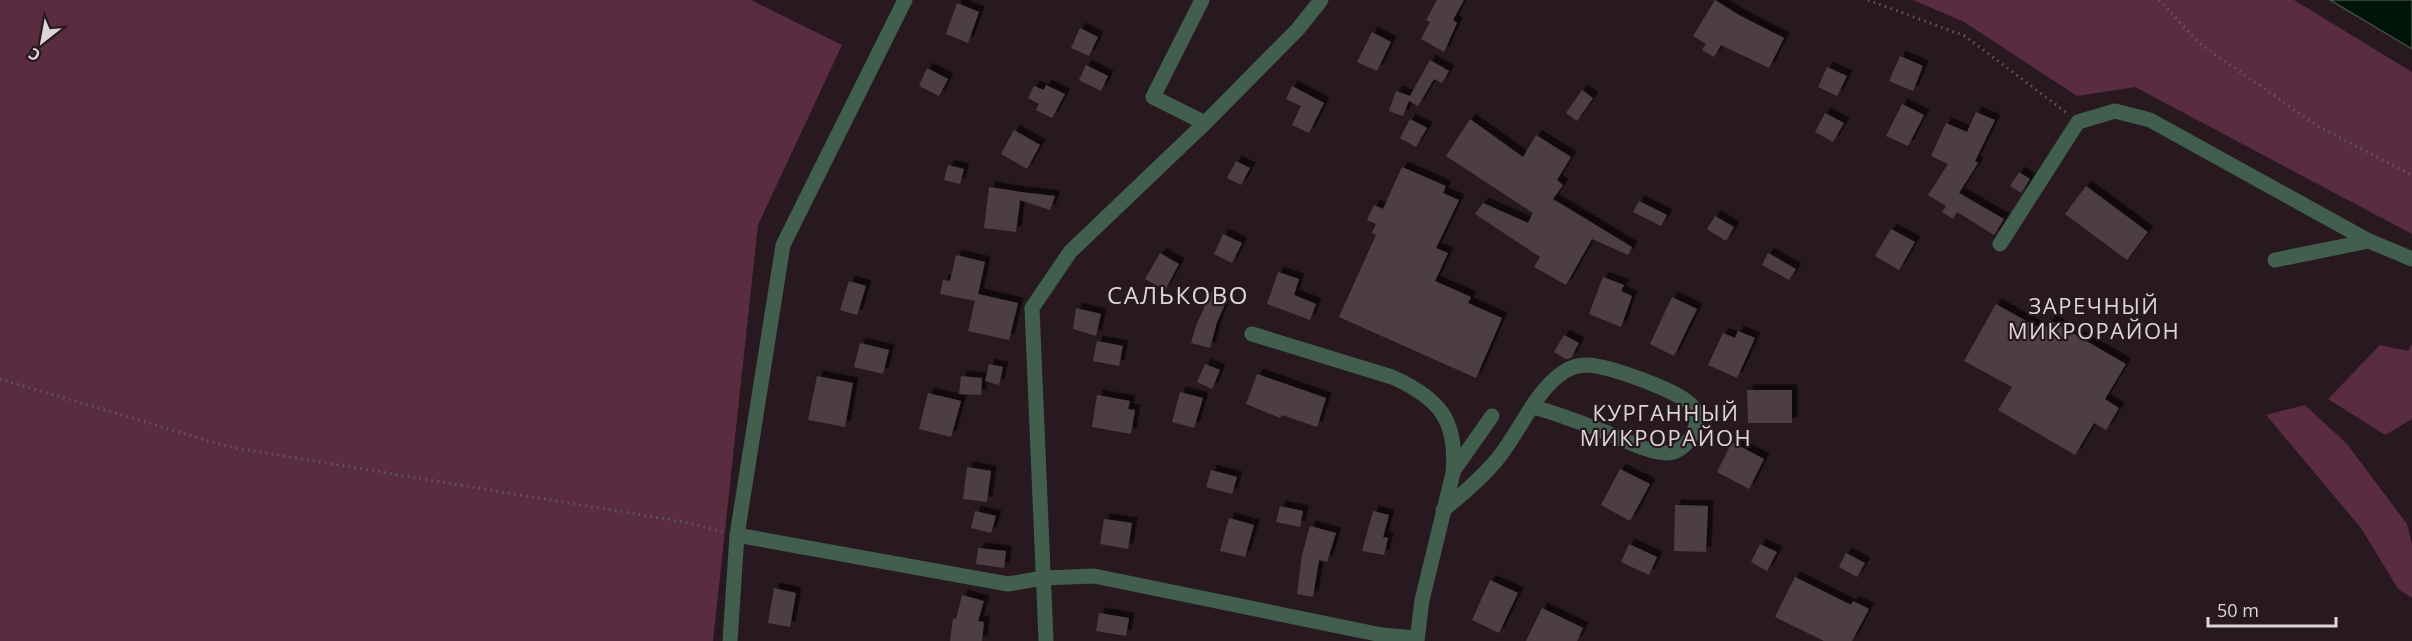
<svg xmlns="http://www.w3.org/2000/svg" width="2412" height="641" viewBox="0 0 2412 641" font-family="'Open Sans',sans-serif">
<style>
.green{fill:#592c40}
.water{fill:#00150a;stroke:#434f48;stroke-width:1.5}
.building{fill:#4d3e44;filter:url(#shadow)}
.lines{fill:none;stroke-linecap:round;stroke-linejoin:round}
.path{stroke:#65585d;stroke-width:3;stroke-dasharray:1.5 4.5;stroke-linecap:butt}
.minor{stroke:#415e4e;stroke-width:15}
.labels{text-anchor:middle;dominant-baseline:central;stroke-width:4.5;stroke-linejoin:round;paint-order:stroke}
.neighbourhood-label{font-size:22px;letter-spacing:1.5px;fill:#dfd5d9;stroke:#27191f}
.quarter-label{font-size:24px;letter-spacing:1.5px;fill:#dfd5d9;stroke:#27191f}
</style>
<defs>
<filter id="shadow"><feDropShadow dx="5.5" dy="-5.5" stdDeviation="0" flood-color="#0009"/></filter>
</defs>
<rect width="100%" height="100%" fill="#27191f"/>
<!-- green -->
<g class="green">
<path d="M0,0H751L842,45L758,225L713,641H0Z"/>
<path d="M1913,0H2294L2412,72V234L2135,87L2077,96L1964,22Z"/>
<path d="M2412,344V419L2385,435L2328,399L2380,345L2408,351Z"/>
<path d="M2305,405L2347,444L2407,524L2412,545V598L2398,589L2361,528L2266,415Z"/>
</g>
<!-- water -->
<path class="water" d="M2330,0H2412V49Z"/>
<!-- building -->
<g class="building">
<path d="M1437,0H1464L1453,20L1457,23L1444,52L1421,39L1430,22L1426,20Z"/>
<path d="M1715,0L1739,15L1784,38L1769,68L1721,45L1714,57L1702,50L1706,44L1693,36Z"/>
<path d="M957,3L979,12L968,43L946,34Z"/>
<path d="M1080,28L1098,37L1089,56L1071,48Z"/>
<path d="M1372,32L1391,42L1377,71L1357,62Z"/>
<path d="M1900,56L1923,66L1913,91L1889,81Z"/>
<path d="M1430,60L1449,71L1442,83L1434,79L1418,106L1409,101L1403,116L1389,111L1396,91L1410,96Z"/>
<path d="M1086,65L1108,76L1101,91L1079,80Z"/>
<path d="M1827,67L1847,76L1837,96L1818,87Z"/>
<path d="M927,68L948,79L939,96L919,86Z"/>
<path d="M1046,85L1065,94L1052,118L1036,110L1039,104L1028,98L1034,86L1044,90Z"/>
<path d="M1292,86L1324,103L1309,133L1292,125L1301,106L1286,99Z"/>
<path d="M1582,90L1593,98L1577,121L1566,113Z"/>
<path d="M1902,104L1924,115L1908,146L1886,136Z"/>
<path d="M1976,112L1995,120L1975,161L1978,163L1959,193L2004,219L1994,235L1957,212L1953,219L1942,212L1946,206L1928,195L1948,164L1931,156L1946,123L1967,132Z"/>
<path d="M1825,113L1844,123L1833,142L1815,132Z"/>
<path d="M1410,119L1427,128L1416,147L1400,138Z"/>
<path d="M1470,119L1523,157L1536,135L1571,157L1557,180L1563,185L1553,199L1632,247L1628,255L1592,239L1566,285L1534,267L1540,257L1475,214L1483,203L1528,223L1533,213L1446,156Z"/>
<path d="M1014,130L1040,145L1027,169L1001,154Z"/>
<path d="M1236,161L1250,168L1241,185L1227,178Z"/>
<path d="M948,165L964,169L960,184L944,180Z"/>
<path d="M1402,167L1446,186L1443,193L1459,200L1436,248L1448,253L1435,281L1471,297L1468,303L1502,318L1476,378L1339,317L1376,235L1372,233L1376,224L1367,220L1374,205L1383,209Z"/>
<path d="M2019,172L2030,179L2021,193L2010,186Z"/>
<path d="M2086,186L2148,232L2127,260L2065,214Z"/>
<path d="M989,187L1021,192L1055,196L1050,210L1020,200L1016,232L984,228Z"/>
<path d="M1639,201L1667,215L1661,226L1633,212Z"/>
<path d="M1715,216L1734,227L1726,241L1707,229Z"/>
<path d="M1891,229L1915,242L1899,270L1875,256Z"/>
<path d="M1223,234L1242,243L1232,263L1214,254Z"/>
<path d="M1160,253L1179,264L1165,290L1145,279Z"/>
<path d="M1768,253L1796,269L1789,280L1762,265Z"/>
<path d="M956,255L985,262L978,294L1018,303L1009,340L968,331L975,301L940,294L943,280L950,281Z"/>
<path d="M1278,272L1299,279L1294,295L1316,304L1310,320L1267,304Z"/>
<path d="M1603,277L1624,285L1621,291L1632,296L1621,327L1589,314Z"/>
<path d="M849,281L866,286L857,315L840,310Z"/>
<path d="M1211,292L1227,300L1217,322L1210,348L1191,343L1196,326Z"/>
<path d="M1672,297L1697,309L1674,356L1650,344Z"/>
<path d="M1996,304L2044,331L2050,320L2126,364L2105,399L2119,408L2106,430L2094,423L2075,455L1998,410L2012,387L1964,361Z"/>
<path d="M1076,308L1101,314L1096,336L1073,329Z"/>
<path d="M1738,331L1755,338L1737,378L1708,365L1723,333L1735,338Z"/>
<path d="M1564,335L1579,343L1571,358L1566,359L1554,352Z"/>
<path d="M1097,341L1123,346L1119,366L1093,361Z"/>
<path d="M860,343L889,350L883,374L854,367Z"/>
<path d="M989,364L1003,367L999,385L985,381Z"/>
<path d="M1205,364L1220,370L1212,389L1197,382Z"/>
<path d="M1257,374L1326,398L1317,427L1282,415L1280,418L1246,404Z"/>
<path d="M817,376L853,383L845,427L808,420Z"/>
<path d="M961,376L982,378L981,395L959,394Z"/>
<path d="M1747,390H1792V423H1748Z"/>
<path d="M1180,392L1203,398L1194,428L1172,422Z"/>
<path d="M928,393L961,401L951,437L919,429Z"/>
<path d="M1097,395L1130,401L1128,409L1135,410L1131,434L1092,427Z"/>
<path d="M1732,442L1764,459L1749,489L1717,472Z"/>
<path d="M967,467L991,471L987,502L963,499Z"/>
<path d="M1620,469L1650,484L1630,521L1601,505Z"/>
<path d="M1211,470L1237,477L1232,494L1206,487Z"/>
<path d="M1675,505L1708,506L1706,552L1674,551Z"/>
<path d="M1280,506L1303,511L1300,527L1276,522Z"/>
<path d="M975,511L996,516L991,533L971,528Z"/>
<path d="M1373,511L1389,515L1383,537L1388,538L1384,555L1362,551Z"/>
<path d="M1229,518L1254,525L1245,557L1220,551Z"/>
<path d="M1104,519L1132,523L1128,549L1100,544Z"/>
<path d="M1310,526L1336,533L1327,562L1319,560L1313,597L1297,594L1302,555Z"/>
<path d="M1629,544L1657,557L1649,575L1621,562Z"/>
<path d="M1760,544L1777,552L1767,571L1751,562Z"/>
<path d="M978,548L1006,551L1004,568L976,564Z"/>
<path d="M1846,553L1865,563L1857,577L1839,567Z"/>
<path d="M1795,577L1851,605L1853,601L1869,609L1852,641H1824L1775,617Z"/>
<path d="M1490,580L1518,593L1499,633L1472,620Z"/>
<path d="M774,588L796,593L790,627L768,623Z"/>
<path d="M962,595L984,601L978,621L984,622L982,641H950L953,618L956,619Z"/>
<path d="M1542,608L1583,628L1577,641H1526Z"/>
<path d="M1099,613L1129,618L1126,636L1096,631Z"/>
</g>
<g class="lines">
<!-- path -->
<g class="path">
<path d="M1868,0L1965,36L2067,113"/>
<path d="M2159,0L2199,43L2319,127L2412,175"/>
<path d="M0,379L230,447L684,522L723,532"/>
</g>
<!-- minor -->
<g class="minor">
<path d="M1202,0L1153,97L1205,123"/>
<path d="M2000,244L2078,122L2115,111L2150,120L2369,241"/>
<path d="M2275,260L2369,241L2412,259"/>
<path d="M1252,334L1392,377C1439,398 1458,420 1453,473L1422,600L1417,641"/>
<path d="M1454,470L1492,416"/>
<path d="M1443,510C1463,494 1483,477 1499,457C1520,431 1534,393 1562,373C1569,368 1578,365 1587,365C1607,365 1680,391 1692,406C1700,417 1696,431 1689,440C1683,448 1676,453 1666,453C1647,452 1628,441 1610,434C1584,424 1560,414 1533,407"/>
<path d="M737,535L1008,584L1043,578L1094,576L1382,635L1416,638"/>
<path d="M730,641L737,535L783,245L905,0"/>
<path d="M1046,641L1032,308L1070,252L1205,123L1298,29L1321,0"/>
</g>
</g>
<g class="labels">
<!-- neighbourhood labels -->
<g class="neighbourhood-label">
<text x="2094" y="305">ЗАРЕЧНЫЙ<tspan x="2094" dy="25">МИКРОРАЙОН</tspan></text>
<text x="1666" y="412">КУРГАННЫЙ<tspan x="1666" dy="25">МИКРОРАЙОН</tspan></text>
</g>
<!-- quarter labels -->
<g class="quarter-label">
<text x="1178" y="294">САЛЬКОВО</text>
</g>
</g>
<!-- north arrow -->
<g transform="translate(42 42) rotate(211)" stroke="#27191f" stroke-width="4.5" paint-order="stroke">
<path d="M0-4.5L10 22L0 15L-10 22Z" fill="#dfd5d9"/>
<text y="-9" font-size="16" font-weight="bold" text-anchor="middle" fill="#dfd5d9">С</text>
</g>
<!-- scale -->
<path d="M2208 617v9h128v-9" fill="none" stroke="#dfd5d9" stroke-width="3"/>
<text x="2217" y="617" font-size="18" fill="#dfd5d9" stroke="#27191f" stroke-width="4.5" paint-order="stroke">50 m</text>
</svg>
